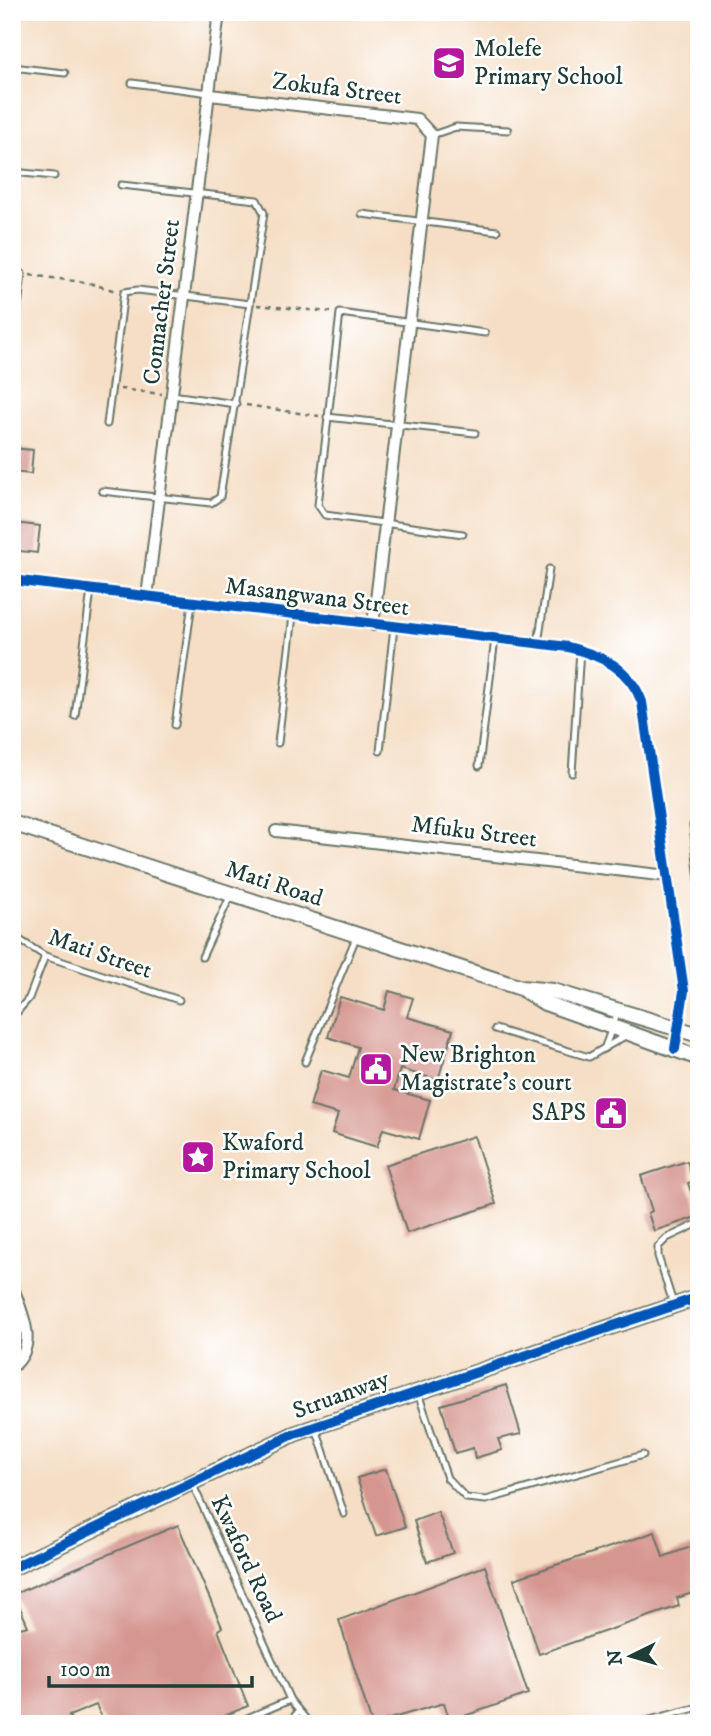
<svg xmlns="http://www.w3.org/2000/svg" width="711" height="1736" viewBox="0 0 711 1736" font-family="'IM FELL DW Pica',serif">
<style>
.building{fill:#d69690}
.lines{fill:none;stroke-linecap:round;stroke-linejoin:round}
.service-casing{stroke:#6a7567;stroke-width:9}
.minor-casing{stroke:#6a7567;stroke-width:14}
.tertiary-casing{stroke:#6a7567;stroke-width:18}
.path{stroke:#6a7567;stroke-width:2.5;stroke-dasharray:5 5;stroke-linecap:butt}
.service{stroke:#fff;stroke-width:5}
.minor{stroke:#fff;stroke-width:10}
.tertiary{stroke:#fff;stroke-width:14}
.cycleway-casing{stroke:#fff;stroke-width:15}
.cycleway{stroke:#0057b8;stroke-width:10}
.labels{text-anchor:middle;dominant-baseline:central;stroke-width:5;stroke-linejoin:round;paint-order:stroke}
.poi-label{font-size:24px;fill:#1f3d34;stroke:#fff;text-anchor:start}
.street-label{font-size:24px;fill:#1f3d34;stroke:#fff}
</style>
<rect width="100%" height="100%" fill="#fff"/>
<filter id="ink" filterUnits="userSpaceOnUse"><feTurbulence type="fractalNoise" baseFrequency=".0143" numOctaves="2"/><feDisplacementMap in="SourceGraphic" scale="14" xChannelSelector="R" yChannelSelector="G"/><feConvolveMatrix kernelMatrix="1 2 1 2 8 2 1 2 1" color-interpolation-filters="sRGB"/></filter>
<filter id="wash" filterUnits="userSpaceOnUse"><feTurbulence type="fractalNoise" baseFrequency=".00686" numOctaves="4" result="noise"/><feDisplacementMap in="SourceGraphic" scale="28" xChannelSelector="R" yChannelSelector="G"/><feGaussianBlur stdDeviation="1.57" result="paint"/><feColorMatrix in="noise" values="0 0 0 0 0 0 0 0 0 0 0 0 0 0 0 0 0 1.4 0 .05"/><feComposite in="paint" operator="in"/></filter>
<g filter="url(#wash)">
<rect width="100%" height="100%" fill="#f5dec5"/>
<g id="blocks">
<!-- building -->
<g class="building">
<path d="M12,448L33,450L31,474L12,472Z"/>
<path d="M14,523L40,526L37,553L12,550Z"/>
<path d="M389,991L413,998L407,1017L453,1030L438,1080L400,1069L394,1090L430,1100L419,1139L383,1129L377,1147L332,1133L338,1114L310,1106L321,1070L349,1078L358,1047L328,1037L340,997L384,1010Z"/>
<path d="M474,1136L496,1204L407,1233L385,1165Z"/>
<path d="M687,1161L693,1181L688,1183L699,1216L654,1231L648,1213L652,1211L641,1176Z"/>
<path d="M506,1385L521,1434L498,1439L502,1450L475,1458L473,1448L455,1453L441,1405Z"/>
<path d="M386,1469L405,1527L376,1536L357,1478Z"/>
<path d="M438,1512L453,1553L427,1562L414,1521Z"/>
<path d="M178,1525L222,1627L218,1630L248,1706L205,1724H105L96,1705L69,1716L73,1724H12V1630L28,1626L14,1594Z"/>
<path d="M655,1532L663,1557L699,1544V1591L677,1598L679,1606L539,1654L514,1579Z"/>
<path d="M485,1566L528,1694L450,1721L444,1703L372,1724L339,1620Z"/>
</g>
</g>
</g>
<g filter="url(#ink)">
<use href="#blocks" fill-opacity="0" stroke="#6a7567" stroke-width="2"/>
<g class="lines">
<!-- service casing -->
<g class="service-casing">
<g id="service">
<path d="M12,67L65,73"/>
<path d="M132,83L210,93"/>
<path d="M432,135L456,127L508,130"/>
<path d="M12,172L54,176"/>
<path d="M362,214L497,231"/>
<path d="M12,355L22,274"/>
<path d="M172,395L236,404"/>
<path d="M327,417L475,433"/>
<path d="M107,424L124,292L138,290L250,304"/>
<path d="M102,491L211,503L220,497L264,213L257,200L121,185"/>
<path d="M463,534L325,515L318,505L340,313L485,333"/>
<path d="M538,644L549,569"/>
<path d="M75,716L91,590"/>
<path d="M175,725L192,603"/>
<path d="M278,743L293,615"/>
<path d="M380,751L394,627"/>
<path d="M479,766L495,639"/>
<path d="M572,773L580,650"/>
<path d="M693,825L699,881"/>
<path d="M12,935L45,956L179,1000"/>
<path d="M202,957L230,897"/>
<path d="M12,1018L29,998L45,956"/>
<path d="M495,1029L589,1057L625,1036"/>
<path d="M604,1049L618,1012"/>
<path d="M305,1062L357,935"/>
<path d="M673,1303L658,1256V1247L667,1238L699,1223"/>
<path d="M418,1393L447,1478L466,1498L486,1500L643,1455"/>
<path d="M316,1428L344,1514"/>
<path d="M193,1485L290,1700L310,1724"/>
<path d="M233,1724L290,1700"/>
<path d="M288,1724L298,1712"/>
<path d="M487,1724L504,1721L511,1724"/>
<path d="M634,1724L699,1707"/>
</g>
</g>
<!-- minor casing -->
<g class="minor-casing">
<g id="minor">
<path d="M210,95L417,119L432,135L373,625"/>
<path d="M12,580L568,647C602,656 629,667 642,702L684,991L675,1049"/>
<path d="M147,597L219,12"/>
<path d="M276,831L668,876"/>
<path d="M12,1285C21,1312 40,1345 12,1367"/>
</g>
</g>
<!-- tertiary casing -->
<g class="tertiary-casing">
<g id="tertiary">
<path d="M12,823L521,988L553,991L699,1035"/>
<path d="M524,990L545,1003L699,1058"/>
<path d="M12,1568L294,1434L699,1297"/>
</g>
</g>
<!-- path -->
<g class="path">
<path d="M30,275L89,283L116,291"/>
<path d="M257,305L331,312"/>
<path d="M120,389L162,394"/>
<path d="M246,405L319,416"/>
</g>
<!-- service -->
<use href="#service" class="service"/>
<!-- minor -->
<use href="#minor" class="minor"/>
<!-- tertiary -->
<use href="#tertiary" class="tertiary"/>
<!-- cycleway casing -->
<g class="cycleway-casing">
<g id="cycleway">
<path d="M12,580L568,647C602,656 629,667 642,702L684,991L675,1049"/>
<path d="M12,1568L294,1434L699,1297"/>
</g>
</g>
<!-- cycleway -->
<use href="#cycleway" class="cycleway"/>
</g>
</g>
<!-- icons -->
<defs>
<g id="school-square" transform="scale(1.75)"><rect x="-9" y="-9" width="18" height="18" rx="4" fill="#b5179e" stroke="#fff"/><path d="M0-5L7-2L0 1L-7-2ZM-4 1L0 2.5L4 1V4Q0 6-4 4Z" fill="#fff"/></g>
<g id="civic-square" transform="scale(1.75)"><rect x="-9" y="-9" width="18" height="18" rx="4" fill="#b5179e" stroke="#fff"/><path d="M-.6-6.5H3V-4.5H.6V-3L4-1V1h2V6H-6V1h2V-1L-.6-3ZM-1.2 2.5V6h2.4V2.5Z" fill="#fff"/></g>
<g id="sight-square" transform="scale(1.75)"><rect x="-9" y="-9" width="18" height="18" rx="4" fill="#b5179e" stroke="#fff"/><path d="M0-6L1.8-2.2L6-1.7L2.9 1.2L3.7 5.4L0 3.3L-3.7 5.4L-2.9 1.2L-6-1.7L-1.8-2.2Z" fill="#fff"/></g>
</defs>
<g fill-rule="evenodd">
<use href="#school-square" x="449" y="63"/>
<use href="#civic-square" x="376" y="1069"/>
<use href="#civic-square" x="611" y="1113"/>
<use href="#sight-square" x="198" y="1157"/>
</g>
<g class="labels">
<!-- poi labels -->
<g class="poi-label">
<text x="474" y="49">Molefe<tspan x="474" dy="28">Primary School</tspan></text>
<text x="400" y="1055">New Brighton<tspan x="400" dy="28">Magistrate's court</tspan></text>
<text x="586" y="1113" text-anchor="end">SAPS</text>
<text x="222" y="1143">Kwaford<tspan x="222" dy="28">Primary School</tspan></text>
</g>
<!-- street labels -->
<g class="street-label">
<text transform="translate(337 89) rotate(7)">Zokufa Street</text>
<text transform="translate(162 302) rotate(-83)">Connacher Street</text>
<text transform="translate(317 597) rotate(7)">Masangwana Street</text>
<text transform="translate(474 832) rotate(7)">Mfuku Street</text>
<text transform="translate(274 884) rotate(18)">Mati Road</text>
<text transform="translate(100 954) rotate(19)">Mati Street</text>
<text transform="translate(341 1395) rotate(-20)">Struanway</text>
<text transform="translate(246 1559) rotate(65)">Kwaford Road</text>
</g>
</g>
<!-- margin -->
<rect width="711" height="1736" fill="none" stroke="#fff" stroke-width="42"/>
<!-- north arrow -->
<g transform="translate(631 1656) rotate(265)" stroke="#ffffff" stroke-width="5" paint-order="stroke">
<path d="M0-5L12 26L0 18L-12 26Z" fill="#1f3d34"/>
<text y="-10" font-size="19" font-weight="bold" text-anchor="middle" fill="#1f3d34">N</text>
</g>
<!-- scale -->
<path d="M49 1676v10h203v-10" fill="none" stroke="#1f3d34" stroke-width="3.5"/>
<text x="60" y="1676" font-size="21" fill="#1f3d34" stroke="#ffffff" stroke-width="5" paint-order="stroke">100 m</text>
</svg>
